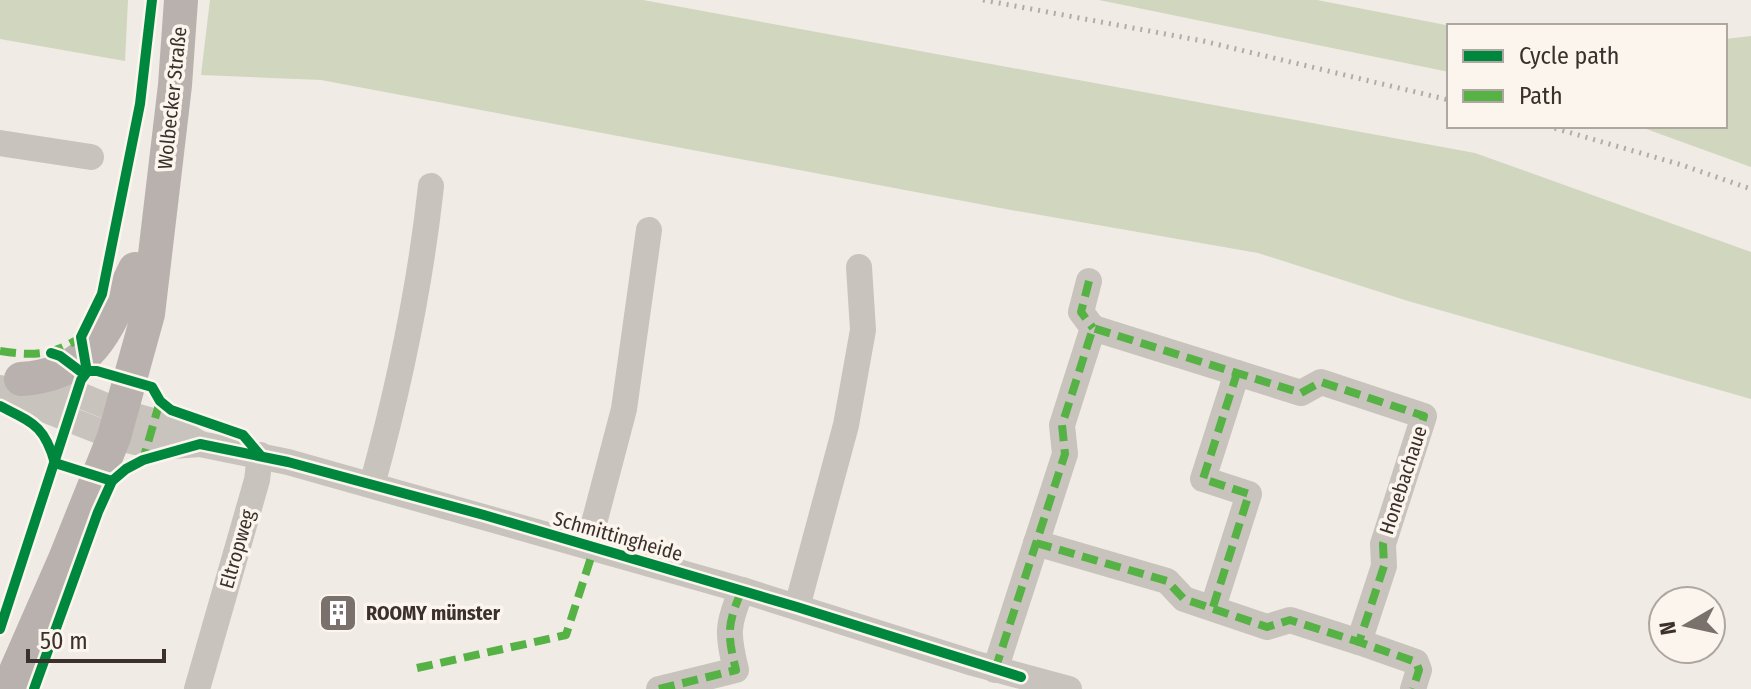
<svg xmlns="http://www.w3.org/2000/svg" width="1751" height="689" viewBox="0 0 1751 689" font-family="'Fira Sans Condensed',sans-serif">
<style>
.green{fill:#d1d6bf}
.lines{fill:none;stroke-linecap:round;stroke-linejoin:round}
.minor{stroke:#c9c3be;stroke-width:26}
.major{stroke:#b8b1ad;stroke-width:34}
.rail{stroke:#b1aca8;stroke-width:5;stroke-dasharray:2 6;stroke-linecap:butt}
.quiet{stroke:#57b246;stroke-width:8;stroke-dasharray:16 8;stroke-linecap:butt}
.cycleway-casing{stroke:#fbf5ee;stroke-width:15}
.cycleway{stroke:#00873e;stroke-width:10}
.labels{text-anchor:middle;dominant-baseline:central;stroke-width:7;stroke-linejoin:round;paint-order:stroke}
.street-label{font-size:20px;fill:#3b302b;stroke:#fbf5ee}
.poi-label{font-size:20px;font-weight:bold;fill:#3b302b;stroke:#fbf5ee;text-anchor:start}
</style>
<rect width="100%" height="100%" fill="#f0ebe5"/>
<!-- green -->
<g class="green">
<path d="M0,0H128L125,61L0,39Z"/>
<path d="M210,0H643L1475,153L1751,252V399L1408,301L1258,253L1011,210L321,80L201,75Z"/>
<path d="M1099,0H1317L1451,26H1449V72Z"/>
<path d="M1751,36V167L1638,126H1725V39Z"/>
</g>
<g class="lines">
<!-- minor -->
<g class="minor">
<path d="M0,143L91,157"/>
<path d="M1089,281L1081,312L1093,328"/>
<path d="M24,380L82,396L121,412L170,426L200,444"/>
<path d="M0,388L18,399L114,437L158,447L200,444L288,462L742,590L973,663L1069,689"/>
<path d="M372,485C399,387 420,288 431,186"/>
<path d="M1036,543L1167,581L1184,599L1267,627L1290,620L1359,642"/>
<path d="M588,546L624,409L649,230"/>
<path d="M797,607L846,425L863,330L859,267"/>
<path d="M1213,607L1249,494L1203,479L1237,373"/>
<path d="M995,670L1065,454L1062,425L1093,328L1301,393L1321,382L1424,416L1383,544L1384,566L1359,642L1416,662L1419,670L1413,689"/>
<path d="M197,689L257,480L260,455"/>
<path d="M659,689L736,670C727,634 727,624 742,590"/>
</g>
<!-- major -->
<g class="major">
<path d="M21,379C95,374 106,328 135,269"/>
<path d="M8,689L65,559L114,437L148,314L175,85L181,0"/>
</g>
<!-- rail -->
<g class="rail">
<path d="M983,0L1203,41L1449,100"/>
<path d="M1547,126L1682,165L1751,189"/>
</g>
<!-- quiet -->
<g class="quiet">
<path d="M1089,281L1081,312L1093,328"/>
<path d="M0,351C32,356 53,356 81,337"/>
<path d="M139,462L143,460L160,401"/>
<path d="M1036,543L1167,581L1184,599L1267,627L1290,620L1359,642"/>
<path d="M1213,607L1249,494L1203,479L1237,373"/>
<path d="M417,668L566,635L594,548"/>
<path d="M995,670L1065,454L1062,425L1093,328L1301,393L1321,382L1424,416L1383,544L1384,566L1359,642L1416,662L1419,670L1413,689"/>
<path d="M659,689L736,670C727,634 727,624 742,590"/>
</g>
<!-- cycleway casing -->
<g class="cycleway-casing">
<g id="cycleway">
<path d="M51,353L60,356L80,371H97L152,387L160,401L171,410L243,435L260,455"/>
<path d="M0,406C33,423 44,425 55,463L112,481"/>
<path d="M0,629L81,380L87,372L81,337L102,294L140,104L152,0"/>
<path d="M34,689L98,512L112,481L126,469L143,460L200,444L288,462L484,515L797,607L1021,677"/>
</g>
</g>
<!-- cycleway -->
<use href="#cycleway" class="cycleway"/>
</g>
<!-- icons -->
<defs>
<g id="building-square" transform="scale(2)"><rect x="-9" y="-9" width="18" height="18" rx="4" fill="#7a716c" stroke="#fbf5ee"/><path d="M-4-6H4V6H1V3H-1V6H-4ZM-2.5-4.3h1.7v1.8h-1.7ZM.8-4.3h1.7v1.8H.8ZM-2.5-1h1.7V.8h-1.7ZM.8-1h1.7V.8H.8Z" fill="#fff"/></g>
</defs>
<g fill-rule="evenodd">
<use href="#building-square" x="338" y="613"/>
</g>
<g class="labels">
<!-- street labels -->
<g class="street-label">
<text transform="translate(172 98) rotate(-84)">Wolbecker Straße</text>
<text transform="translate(1403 480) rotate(-72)">Honebachaue</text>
<text transform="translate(618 536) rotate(16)">Schmittingheide</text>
<text transform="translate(237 549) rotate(-74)">Eltropweg</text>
</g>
<!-- poi labels -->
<g class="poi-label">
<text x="366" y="613">ROOMY münster</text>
</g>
</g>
<!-- legend -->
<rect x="1447" y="24" width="280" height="104" fill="#fbf5ee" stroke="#aea6a0" stroke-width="2"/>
<rect x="1463" y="50" width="40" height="12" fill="#00873e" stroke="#aea6a0" stroke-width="2"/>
<text x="1519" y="64" font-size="24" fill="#3b302b">Cycle path</text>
<rect x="1463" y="90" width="40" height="12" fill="#57b246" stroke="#aea6a0" stroke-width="2"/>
<text x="1519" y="104" font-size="24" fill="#3b302b">Path</text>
<!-- north arrow -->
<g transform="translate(1687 625) rotate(261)"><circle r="38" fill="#fbf5ee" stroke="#aea6a0" stroke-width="2"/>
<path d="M0-6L14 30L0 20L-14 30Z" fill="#7a716c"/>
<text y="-12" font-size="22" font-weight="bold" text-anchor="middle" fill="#3b302b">N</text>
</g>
<!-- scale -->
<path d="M28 649v12h136v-12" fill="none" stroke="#3b302b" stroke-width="4"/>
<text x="40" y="649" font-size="24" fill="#3b302b" stroke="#fbf5ee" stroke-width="6" paint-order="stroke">50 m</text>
</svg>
